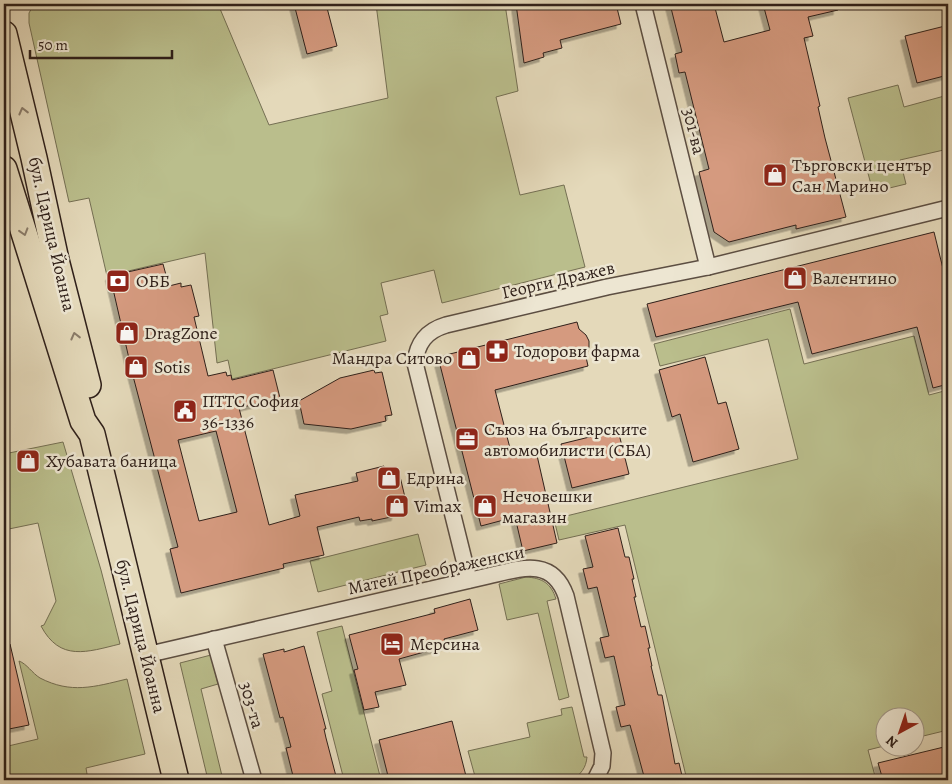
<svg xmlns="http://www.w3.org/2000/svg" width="952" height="784" viewBox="0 0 952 784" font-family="Alegreya,serif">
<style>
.green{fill:#babe8c;stroke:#746f53}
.building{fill:#d59a7f;stroke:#2f201a;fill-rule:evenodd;filter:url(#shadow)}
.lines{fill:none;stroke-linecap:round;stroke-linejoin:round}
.street-casing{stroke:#5c4e42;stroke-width:18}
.primary-casing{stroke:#2f201a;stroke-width:28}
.street{stroke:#ede6d2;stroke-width:15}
.primary{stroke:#e4d9ba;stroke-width:25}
.oneway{stroke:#8a7c6a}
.labels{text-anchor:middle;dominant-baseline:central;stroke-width:5;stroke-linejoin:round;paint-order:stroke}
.street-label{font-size:18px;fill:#2f201a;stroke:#ede6d2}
.poi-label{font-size:18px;fill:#2f201a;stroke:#ede6d2;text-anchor:start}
</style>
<defs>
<filter id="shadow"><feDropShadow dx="-4.5" dy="4.5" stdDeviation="0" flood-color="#0004"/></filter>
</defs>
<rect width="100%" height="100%" fill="#e4d9ba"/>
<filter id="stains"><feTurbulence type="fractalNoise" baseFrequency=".004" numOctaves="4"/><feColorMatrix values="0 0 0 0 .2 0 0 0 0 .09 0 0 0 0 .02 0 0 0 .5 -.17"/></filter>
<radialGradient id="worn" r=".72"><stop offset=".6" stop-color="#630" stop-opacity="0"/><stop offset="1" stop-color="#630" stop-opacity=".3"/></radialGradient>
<!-- green -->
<g class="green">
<path d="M34,4H218L269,125L388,98L376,4H505L518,91L496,97L520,195L564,185L585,267L442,303L434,270L381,283L388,314L380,316L386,341L232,379L228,360L217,363L205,253L107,276L89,198L69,202L29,23V13Z"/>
<path d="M898,85L904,107L948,95V149L900,160L906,184L873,192L848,98Z"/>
<path d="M790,309L804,364L914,336L929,395L948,390V730L915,738L914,716H884V746L868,750L876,780H687L625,525L559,540L554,519L798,459L768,339L660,366L654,344Z"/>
<path d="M63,442L101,570L120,644C87,652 60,662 41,626L44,625L56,601L38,523L4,530V454Z"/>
<path d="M418,534L426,565L318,592L310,561Z"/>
<path d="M526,577C542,578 551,583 556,599L547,601L569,697L559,700L538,613L507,620L499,584Z"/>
<path d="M342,626L381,780H344L322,694L332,691L317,632Z"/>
<path d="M211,655L218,684L201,689L223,780H208L180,663Z"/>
<path d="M19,661C27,664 32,673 40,678C71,694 94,687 127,679L145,754L86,768L88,780H4V747L38,739Z"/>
<path d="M572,707L584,757H587C586,768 581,774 572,780H476L468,751L530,737L527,723L562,715L561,709Z"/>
</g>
<!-- building -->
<g class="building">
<path d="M294,4H326L337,46L307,54Z"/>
<path d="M516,4H616L621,24L560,40L562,48L543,53L544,57L524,63Z"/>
<path d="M670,4H714L724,42L770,30L763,4H837L838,10L808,17L813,36L804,38L820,106L818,107L825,138L846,217L796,229V225L729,242L714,232L699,172L709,169L685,72L679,73L675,54L682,52Z"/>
<path d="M945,26L948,38V75L917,83L905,36Z"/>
<path d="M934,232L948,289V384L933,388L917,327L812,354L798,302L656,337L647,304Z"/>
<path d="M163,264L169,286L181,283V287L191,285L199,316L194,317L208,376L226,372L227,376L231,375L232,380L273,370L280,398L239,408L269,525L300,516L295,495L358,481L356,473L384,466L385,470L398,468L408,510L396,513V516L372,521V519L360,521L359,517L317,527L324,555L283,564L284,568L181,593L170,549L178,547L133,376L110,276ZM216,431L237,512L199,521L178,440Z"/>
<path d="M577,322L579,329L586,335L589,341V347L586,357L588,366L495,390L512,456L536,451L557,543L523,551L515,517L481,526L438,357Z"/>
<path d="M705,357L718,404L726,402L739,449L693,462L680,414L672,417L659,370Z"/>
<path d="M374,370L375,373L382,372L392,415L385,416L386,421L351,429L304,424L299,401L340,378Z"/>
<path d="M618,430L629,474L572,488L561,444Z"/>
<path d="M618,528L625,557H629L634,579H632L636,597H634L641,627L645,626L650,648H648L652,666H651L658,695H662L675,764L679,763L683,780H645L630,725L621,727L616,707L625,705L614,656L605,658L600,638L609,636L597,587L588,589L583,569L593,567L585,536Z"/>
<path d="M470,599L478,630L444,639L446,646L399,659L406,685L375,692L379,707L364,710L354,670L358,669L349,635L435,613L434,609Z"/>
<path d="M10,644L29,725L4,730V645Z"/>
<path d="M304,646L326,729H324L326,738L337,780H294L286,748L291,747L283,717L280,718L263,654L284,649V652Z"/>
<path d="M452,721L467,780H389L379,740Z"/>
<path d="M948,746V780H883L878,763Z"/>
</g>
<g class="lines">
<!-- street casing -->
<g class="street-casing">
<g id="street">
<path d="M643,4L708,267"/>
<path d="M469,580L415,363C417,343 426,331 446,325L607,287L708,267L948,208"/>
<path d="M214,639L254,780"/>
<path d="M146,655L488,576C519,569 552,556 566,596L603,753L602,766L595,780"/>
</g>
</g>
<!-- primary casing -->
<g class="primary-casing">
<g id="primary">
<path d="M4,34L34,158L56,260L88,385"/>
<path d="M4,169L83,421L92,434L176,780"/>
</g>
</g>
<!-- street -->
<use href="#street" class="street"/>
<!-- primary -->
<use href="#primary" class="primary"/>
</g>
<!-- one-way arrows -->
<defs><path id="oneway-chevron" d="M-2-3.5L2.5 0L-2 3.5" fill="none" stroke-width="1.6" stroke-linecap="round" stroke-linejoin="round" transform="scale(1.25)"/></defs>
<g class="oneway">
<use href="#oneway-chevron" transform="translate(23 111) rotate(-104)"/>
<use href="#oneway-chevron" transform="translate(24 232) rotate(73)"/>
<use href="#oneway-chevron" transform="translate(75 336) rotate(-104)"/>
</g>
<!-- icons -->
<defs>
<g id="shop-square" transform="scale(1.25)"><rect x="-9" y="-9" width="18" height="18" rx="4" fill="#8f2418" stroke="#ede6d2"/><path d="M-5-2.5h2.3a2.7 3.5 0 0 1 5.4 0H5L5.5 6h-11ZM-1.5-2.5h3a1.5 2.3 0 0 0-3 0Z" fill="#fff"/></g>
<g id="bank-square" transform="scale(1.25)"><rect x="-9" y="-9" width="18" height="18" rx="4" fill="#8f2418" stroke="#ede6d2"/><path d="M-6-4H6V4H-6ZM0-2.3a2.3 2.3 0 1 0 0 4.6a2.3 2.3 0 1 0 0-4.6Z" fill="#fff"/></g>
<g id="pharmacy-square" transform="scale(1.25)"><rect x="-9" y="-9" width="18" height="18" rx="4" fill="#8f2418" stroke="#ede6d2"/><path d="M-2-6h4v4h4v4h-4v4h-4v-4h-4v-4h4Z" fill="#fff"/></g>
<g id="civic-square" transform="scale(1.25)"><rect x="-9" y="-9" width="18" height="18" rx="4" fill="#8f2418" stroke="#ede6d2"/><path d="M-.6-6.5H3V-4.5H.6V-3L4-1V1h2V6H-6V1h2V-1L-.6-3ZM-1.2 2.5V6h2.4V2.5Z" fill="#fff"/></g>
<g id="office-square" transform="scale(1.25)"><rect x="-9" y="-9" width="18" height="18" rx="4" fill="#8f2418" stroke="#ede6d2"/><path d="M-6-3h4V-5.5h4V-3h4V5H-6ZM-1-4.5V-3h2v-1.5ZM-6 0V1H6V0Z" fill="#fff"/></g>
<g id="hotel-square" transform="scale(1.25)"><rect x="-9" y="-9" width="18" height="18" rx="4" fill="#8f2418" stroke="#ede6d2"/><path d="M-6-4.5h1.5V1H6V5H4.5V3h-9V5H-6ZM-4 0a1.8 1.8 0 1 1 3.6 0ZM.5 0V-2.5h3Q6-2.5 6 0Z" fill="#fff"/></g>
</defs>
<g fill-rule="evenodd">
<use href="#shop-square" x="775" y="175"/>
<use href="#shop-square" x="795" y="278"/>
<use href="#bank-square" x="118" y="281"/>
<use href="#shop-square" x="127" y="333"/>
<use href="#pharmacy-square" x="497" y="351"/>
<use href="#shop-square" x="469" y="358"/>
<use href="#shop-square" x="136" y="367"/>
<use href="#civic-square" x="185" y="411"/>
<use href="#office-square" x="467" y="439"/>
<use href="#shop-square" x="28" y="461"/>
<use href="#shop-square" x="389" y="478"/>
<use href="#shop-square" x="397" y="506"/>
<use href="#shop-square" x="485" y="506"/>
<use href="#hotel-square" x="392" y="644"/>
</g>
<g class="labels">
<!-- street labels -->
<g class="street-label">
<text transform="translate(694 131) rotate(76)">301-ва</text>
<text transform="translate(52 234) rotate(77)">бул. Царица Йоанна</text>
<text transform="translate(558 280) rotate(-13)">Георги Дражев</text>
<text transform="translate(436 570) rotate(-12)">Матей Преображенски</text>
<text transform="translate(141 636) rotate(76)">бул. Царица Йоанна</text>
<text transform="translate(252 705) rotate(74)">303-та</text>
</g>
<!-- poi labels -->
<g class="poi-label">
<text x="792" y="165">Търговски център<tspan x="792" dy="21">Сан Марино</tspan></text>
<text x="812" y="278">Валентино</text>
<text x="136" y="281">ОББ</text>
<text x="144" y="333">DragZone</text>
<text x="514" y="351">Тодорови фарма</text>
<text x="452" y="358" text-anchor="end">Мандра Ситово</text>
<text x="154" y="367">Sotis</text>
<text x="202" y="401">ПТТС София<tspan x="202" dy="21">36-1336</tspan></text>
<text x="484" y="429">Съюз на българските<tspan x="484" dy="21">автомобилисти (СБА)</tspan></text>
<text x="46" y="461">Хубавата баница</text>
<text x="406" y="478">Едрина</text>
<text x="502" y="496">Нечовешки<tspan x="502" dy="21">магазин</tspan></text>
<text x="414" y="506">Vimax</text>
<text x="410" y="644">Мерсина</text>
</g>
</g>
<!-- margin -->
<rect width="952" height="784" fill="none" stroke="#e4d9ba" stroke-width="20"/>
<rect x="5" y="5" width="942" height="774" fill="none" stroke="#2f201a" stroke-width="2.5"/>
<rect x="10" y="10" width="932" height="764" fill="none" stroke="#2f201a"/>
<!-- north arrow -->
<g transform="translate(900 732) rotate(220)"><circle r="24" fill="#ede6d2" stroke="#a19788"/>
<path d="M0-4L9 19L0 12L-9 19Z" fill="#8f2418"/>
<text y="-8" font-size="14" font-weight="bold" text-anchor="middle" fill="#2f201a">N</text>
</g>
<!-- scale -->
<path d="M30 50v8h142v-8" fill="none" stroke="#2f201a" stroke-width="2.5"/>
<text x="38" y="50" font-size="15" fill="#2f201a" stroke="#ede6d2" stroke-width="4" paint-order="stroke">50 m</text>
<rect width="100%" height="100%" filter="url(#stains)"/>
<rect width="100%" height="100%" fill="url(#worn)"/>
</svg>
